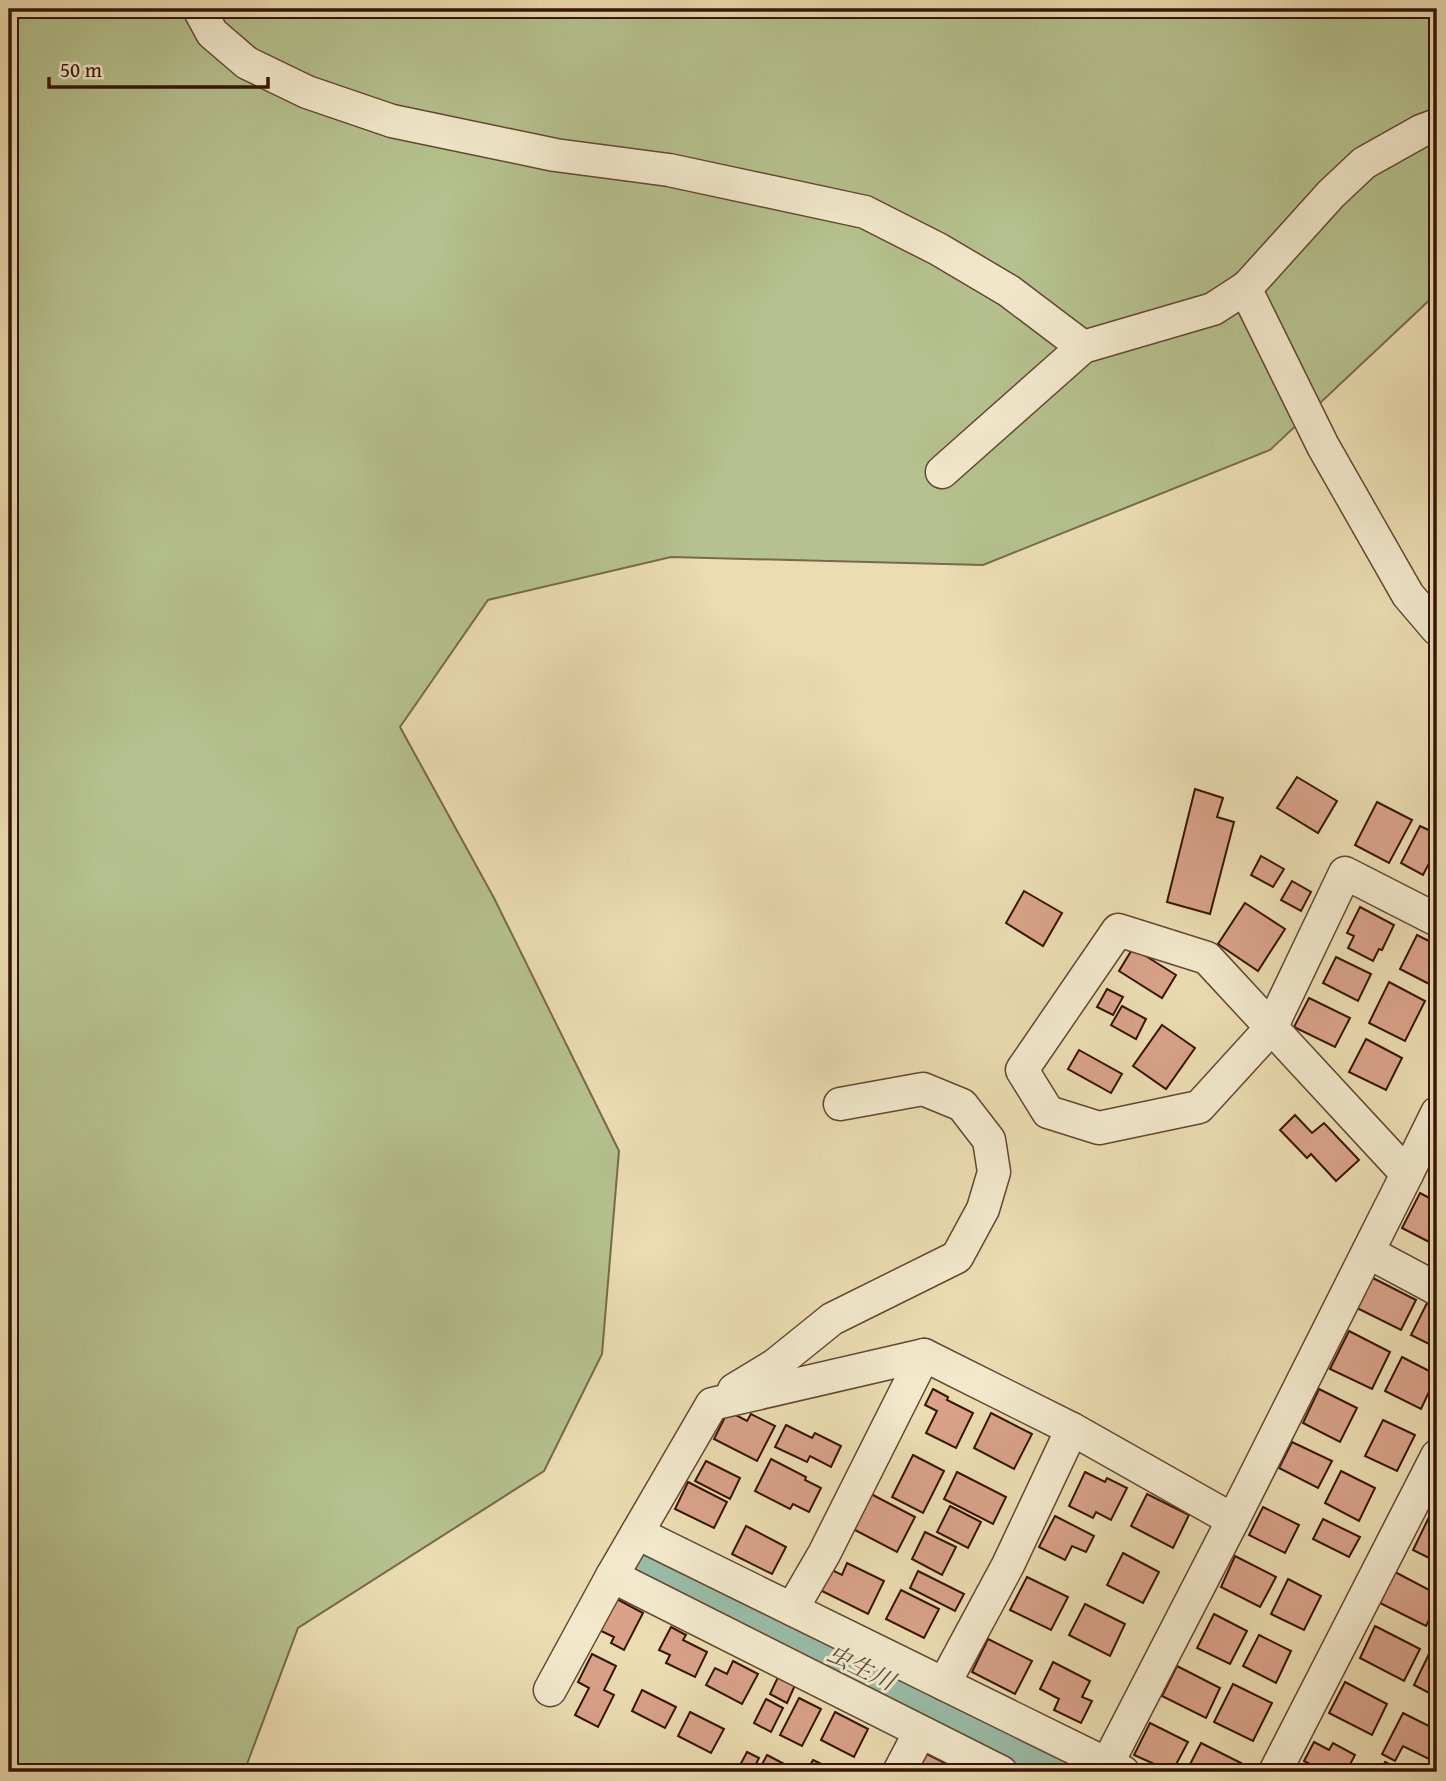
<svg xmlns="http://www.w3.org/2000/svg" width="1446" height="1781" viewBox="0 0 1446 1781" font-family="'Gentium Book Plus','Noto Serif JP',serif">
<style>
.green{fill:#b5c18e;stroke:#766b4a;stroke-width:2}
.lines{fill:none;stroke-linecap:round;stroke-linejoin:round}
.river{stroke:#99bca7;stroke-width:52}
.building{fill:#d9a289;stroke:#361505;stroke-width:2}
.minor-casing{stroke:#634730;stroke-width:35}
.minor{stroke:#f2e8cc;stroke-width:32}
.labels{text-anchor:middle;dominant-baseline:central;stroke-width:6;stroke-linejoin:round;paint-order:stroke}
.water-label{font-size:24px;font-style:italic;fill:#594f3e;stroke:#f2e8cc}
</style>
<rect width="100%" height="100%" fill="#ebdcb1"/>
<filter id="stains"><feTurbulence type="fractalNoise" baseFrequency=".00286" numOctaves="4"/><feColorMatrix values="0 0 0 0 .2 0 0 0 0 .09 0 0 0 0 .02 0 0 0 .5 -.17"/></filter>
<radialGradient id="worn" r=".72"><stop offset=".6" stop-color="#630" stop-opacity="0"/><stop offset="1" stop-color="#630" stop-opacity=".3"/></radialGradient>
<!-- green -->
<path class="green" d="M9,9H1437V293L1270,450L983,565L671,557L488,600L400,727L494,898L619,1151L602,1354L544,1471L298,1628L244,1772H9Z"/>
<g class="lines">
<!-- river -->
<path class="river" d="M650,1562L1072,1772"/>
</g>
<!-- building -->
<g class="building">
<path d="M1297,777L1337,801L1318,833L1277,808Z"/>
<path d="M1195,789L1223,798L1217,817L1234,822L1210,914L1167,902Z"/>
<path d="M1377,802L1412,820L1389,863L1355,845Z"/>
<path d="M1420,826L1437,834V848L1423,875L1401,863Z"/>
<path d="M1261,856L1284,869L1273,887L1251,875Z"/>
<path d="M1292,881L1311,892L1301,911L1281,900Z"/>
<path d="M1024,891L1062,913L1043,946L1006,923Z"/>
<path d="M1245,903L1285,929L1258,971L1218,944Z"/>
<path d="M1360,907L1394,925L1382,950L1379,949L1373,961L1348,948L1354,936L1347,933Z"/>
<path d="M1417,935L1437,945V988L1400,969Z"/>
<path d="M1133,948L1176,975L1162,998L1119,971Z"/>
<path d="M1336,957L1371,974L1358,1001L1323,983Z"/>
<path d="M1389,982L1425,1001L1405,1041L1369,1023Z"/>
<path d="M1107,989L1123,997L1113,1015L1097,1007Z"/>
<path d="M1309,998L1350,1018L1335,1047L1294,1027Z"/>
<path d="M1122,1006L1146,1019L1136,1039L1111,1025Z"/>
<path d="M1162,1025L1195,1048L1166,1089L1133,1066Z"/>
<path d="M1366,1039L1402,1058L1386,1090L1349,1072Z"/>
<path d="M1079,1050L1122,1074L1111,1093L1068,1069Z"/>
<path d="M1295,1115L1312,1133L1324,1123L1359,1160L1336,1181L1311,1154L1307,1158L1280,1130Z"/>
<path d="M1437,1148V1170L1428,1166Z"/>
<path d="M1420,1193L1437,1202V1246L1402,1228Z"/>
<path d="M1369,1276L1416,1300L1401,1330L1353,1306Z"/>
<path d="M1427,1303L1437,1308V1348L1411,1335Z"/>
<path d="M1349,1331L1390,1352L1372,1389L1330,1369Z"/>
<path d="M1402,1357L1437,1375L1421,1409L1385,1391Z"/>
<path d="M933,1389L948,1397L947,1400L973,1413L956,1448L926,1433L937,1411L925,1405Z"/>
<path d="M1319,1389L1357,1408L1340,1442L1303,1423Z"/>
<path d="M728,1411L747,1421L751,1414L775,1426L757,1461L714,1439Z"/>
<path d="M991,1413L1032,1434L1014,1469L974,1448Z"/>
<path d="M1383,1420L1415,1435L1397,1471L1365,1456Z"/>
<path d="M786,1425L812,1438L815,1433L841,1446L831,1467L810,1456L807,1462L775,1447Z"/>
<path d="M1292,1442L1332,1461L1318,1488L1279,1468Z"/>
<path d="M913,1455L944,1471L923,1513L892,1497Z"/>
<path d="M771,1459L806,1477L805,1480L821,1488L809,1512L793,1504L790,1509L755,1491Z"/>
<path d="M706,1461L740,1478L730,1499L695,1481Z"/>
<path d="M1341,1471L1375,1488L1359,1521L1325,1503Z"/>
<path d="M957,1472L1006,1497L993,1524L944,1499Z"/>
<path d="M1085,1472L1105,1482L1107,1478L1127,1488L1111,1520L1096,1512L1093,1518L1069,1506Z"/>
<path d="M688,1482L727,1502L714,1528L675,1509Z"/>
<path d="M871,1494L915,1517L897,1552L853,1529Z"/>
<path d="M1147,1494L1189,1515L1173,1548L1131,1526Z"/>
<path d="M950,1506L981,1522L968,1548L937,1532Z"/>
<path d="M1263,1507L1299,1525L1285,1553L1249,1535Z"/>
<path d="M1431,1513L1437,1516V1562L1413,1550Z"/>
<path d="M1055,1516L1094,1536L1086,1552L1072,1546L1065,1560L1039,1547Z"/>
<path d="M1323,1519L1360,1537L1349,1557L1313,1539Z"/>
<path d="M746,1526L786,1547L772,1574L732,1554Z"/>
<path d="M925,1532L956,1547L942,1575L912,1559Z"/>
<path d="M1123,1553L1159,1572L1143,1603L1107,1585Z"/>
<path d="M1235,1556L1276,1577L1260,1607L1221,1587Z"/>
<path d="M847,1563L884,1581L868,1614L820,1590L830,1569L842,1575Z"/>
<path d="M918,1571L964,1594L955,1611L910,1588Z"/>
<path d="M1395,1572L1437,1594V1604L1426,1626L1380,1603Z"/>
<path d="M1027,1577L1068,1597L1051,1630L1010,1610Z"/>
<path d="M1288,1579L1321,1596L1304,1630L1271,1614Z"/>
<path d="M901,1590L939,1609L924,1638L886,1619Z"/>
<path d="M615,1598L643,1613L624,1650L611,1643L614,1637L599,1630Z"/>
<path d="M1085,1604L1125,1624L1110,1656L1069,1635Z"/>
<path d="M1214,1614L1247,1631L1230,1664L1197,1648Z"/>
<path d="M1375,1626L1420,1649L1404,1681L1360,1658Z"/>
<path d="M671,1627L686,1635L683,1640L707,1652L695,1677L666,1663L670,1655L659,1650Z"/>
<path d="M1259,1635L1291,1651L1276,1683L1243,1666Z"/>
<path d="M988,1639L1032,1661L1015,1694L972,1672Z"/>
<path d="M592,1654L616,1666L604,1690L614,1695L598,1727L575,1715L589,1688L578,1682Z"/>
<path d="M1429,1654L1437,1659V1697L1414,1685Z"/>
<path d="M733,1661L758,1674L742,1704L706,1685L715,1668L727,1674Z"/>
<path d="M1053,1662L1090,1681L1082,1697L1092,1701L1081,1723L1054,1710L1059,1699L1040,1689Z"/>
<path d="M1177,1666L1220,1688L1206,1718L1162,1696Z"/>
<path d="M779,1675L796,1683L787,1703L770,1694Z"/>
<path d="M1345,1682L1387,1704L1372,1735L1329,1713Z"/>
<path d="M1233,1684L1272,1703L1253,1741L1214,1722Z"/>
<path d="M642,1690L676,1707L665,1728L632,1711Z"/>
<path d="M799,1698L821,1709L802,1746L780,1735Z"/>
<path d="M766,1699L783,1708L771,1732L754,1723Z"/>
<path d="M690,1712L724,1729L711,1753L678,1736Z"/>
<path d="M835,1712L868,1729L854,1757L821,1740Z"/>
<path d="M1403,1713L1437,1730V1754L1433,1761L1403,1746L1395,1761L1382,1754Z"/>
<path d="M1150,1723L1188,1742L1172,1772L1134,1755Z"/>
<path d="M1314,1742L1329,1750L1333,1743L1355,1755L1346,1772H1325L1304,1761Z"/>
<path d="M1201,1743L1241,1763L1236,1772H1186Z"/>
<path d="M747,1752L759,1758L752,1772L739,1767Z"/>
<path d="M927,1754L963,1772H917Z"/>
<path d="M767,1755L790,1767L788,1772H758Z"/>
<path d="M813,1760L838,1772H806Z"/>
<path d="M1385,1762L1406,1772H1380Z"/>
</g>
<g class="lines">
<!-- minor casing -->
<g class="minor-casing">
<g id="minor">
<path d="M199,9L212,33L247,63L307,92L392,121L555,155L669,170L865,212L938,249L1009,291L1083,347"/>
<path d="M1245,288L1323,446L1408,595L1437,629"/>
<path d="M942,472L1083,347L1213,309L1247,287L1331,194L1364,163L1421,131L1437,125"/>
<path d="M1407,1174L1437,1113"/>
<path d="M1368,1252L1437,1289"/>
<path d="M734,1390L775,1365L832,1319L957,1257L983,1209L994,1172L989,1140L962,1105L923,1089L840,1104"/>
<path d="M637,1533L1123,1772"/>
<path d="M612,1576L1001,1772"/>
<path d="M792,1609L824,1554L924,1355"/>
<path d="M944,1684L1008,1565L1072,1429"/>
<path d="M550,1690L612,1576L712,1404L924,1355L1072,1429L1233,1520L1407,1174L1207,958L1118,930L1022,1070L1048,1112L1099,1128L1199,1107L1271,1028L1345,873L1437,920"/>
<path d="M899,1772L920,1732"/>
<path d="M1103,1772L1233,1520"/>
<path d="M1275,1772L1437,1456"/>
</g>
</g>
<!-- minor -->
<use href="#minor" class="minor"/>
</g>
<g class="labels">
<!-- water labels -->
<g class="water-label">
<text transform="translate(861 1667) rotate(26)">虫生川</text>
</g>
</g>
<!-- margin -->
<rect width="1446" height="1781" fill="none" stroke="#ebdcb1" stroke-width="35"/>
<rect x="10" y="10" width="1425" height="1760" fill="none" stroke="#361505" stroke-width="3.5"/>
<rect x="18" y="18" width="1411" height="1746" fill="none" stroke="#361505" stroke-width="2"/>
<!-- scale -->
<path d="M49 77v10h219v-10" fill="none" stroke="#361505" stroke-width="3.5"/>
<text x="60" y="77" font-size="21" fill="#361505" stroke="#f2e8cc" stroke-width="5" paint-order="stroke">50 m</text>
<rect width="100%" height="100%" filter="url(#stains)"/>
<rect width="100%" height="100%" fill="url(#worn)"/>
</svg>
